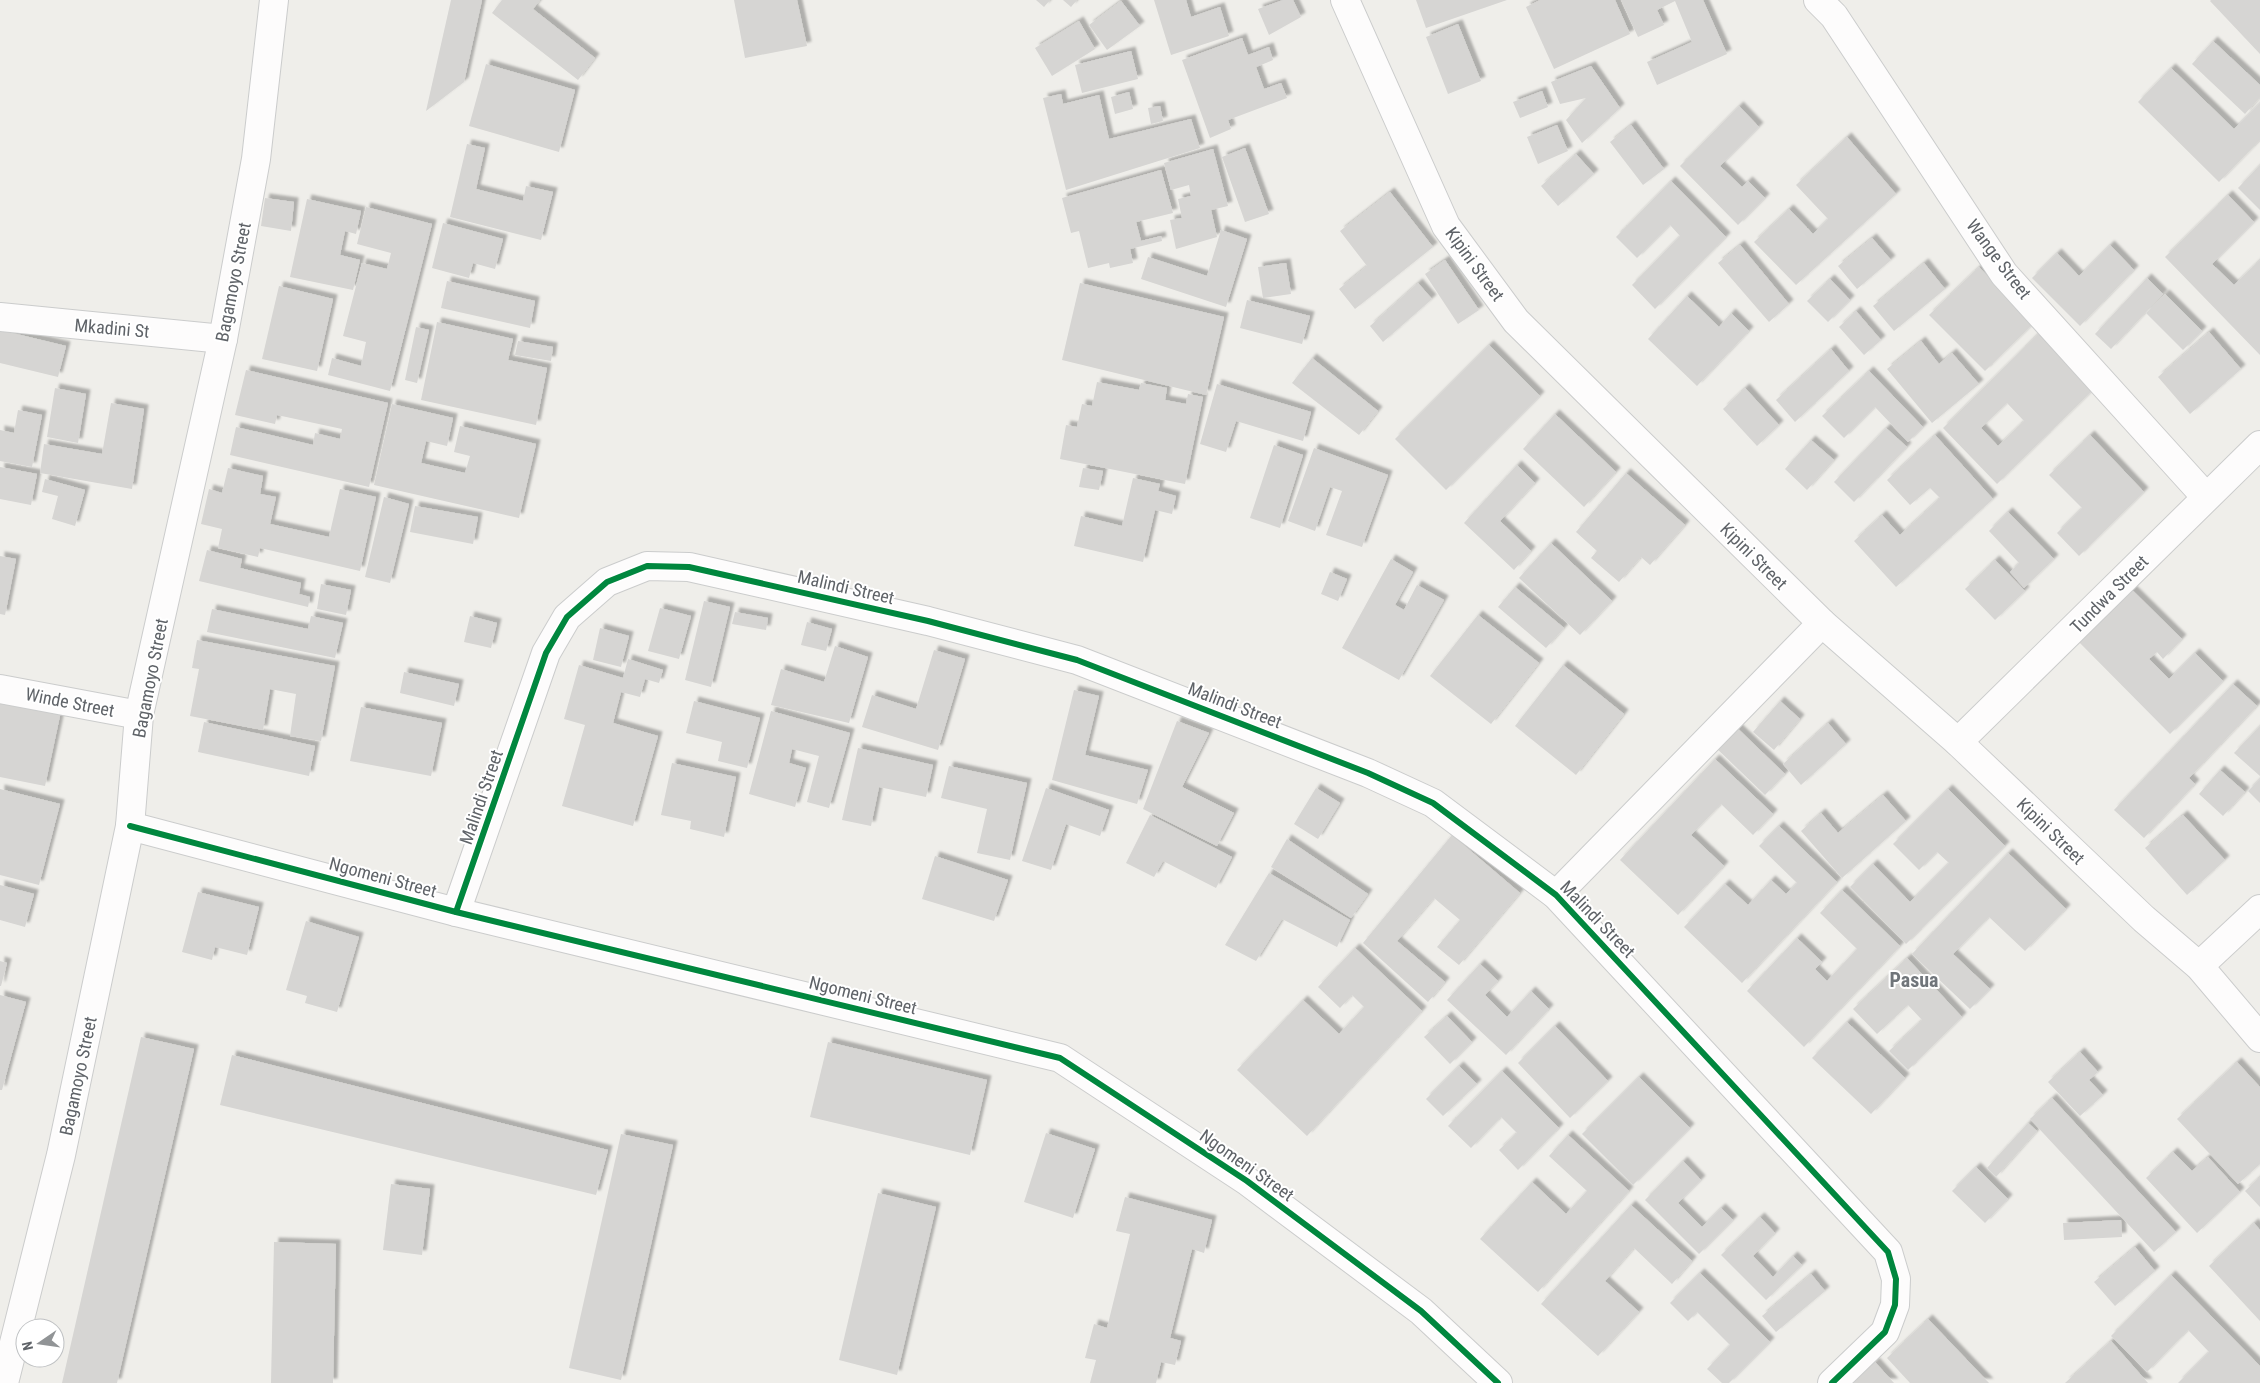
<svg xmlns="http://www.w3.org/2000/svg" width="2260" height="1383" viewBox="0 0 2260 1383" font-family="'Roboto Condensed',sans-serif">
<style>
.building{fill:#d6d5d3;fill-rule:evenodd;filter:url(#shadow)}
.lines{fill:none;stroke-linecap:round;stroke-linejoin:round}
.minor-casing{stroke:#cbcccc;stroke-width:30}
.minor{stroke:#fdfcfc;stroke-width:28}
.cycleway-casing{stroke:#fff;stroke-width:9}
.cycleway{stroke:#00873e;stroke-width:6}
.labels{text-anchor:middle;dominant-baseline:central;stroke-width:4;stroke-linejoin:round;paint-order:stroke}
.street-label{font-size:18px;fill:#5f6368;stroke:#fff}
.quarter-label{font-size:20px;font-weight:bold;fill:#70757a;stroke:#fff}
</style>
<defs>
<filter id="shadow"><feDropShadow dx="4.5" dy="-4.5" stdDeviation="1" flood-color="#0004"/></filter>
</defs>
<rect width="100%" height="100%" fill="#efeeea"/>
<!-- building -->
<g class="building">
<path d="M451,0H482L464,82L426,111Z"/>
<path d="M502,0H540L533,9L595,58L578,80L492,13Z"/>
<path d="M734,0H797L807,46L745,58Z"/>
<path d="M1036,0H1050L1044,7Z"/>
<path d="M1063,0H1077L1071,7Z"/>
<path d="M1154,0H1186L1191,17L1220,7L1229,36L1171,55Z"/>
<path d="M1283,0H1293L1301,17L1269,35L1258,9Z"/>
<path d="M1416,0H1507L1426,28Z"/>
<path d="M1540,0H1615L1630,34L1554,69L1526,7Z"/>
<path d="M1621,0H1703L1727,54L1657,85L1647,62L1692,42L1675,1L1657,10L1664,25L1638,37Z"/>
<path d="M2211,0H2260V54L2210,1Z"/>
<path d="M1121,1L1140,26L1107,50L1089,25Z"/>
<path d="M1079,21L1095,49L1052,76L1035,48Z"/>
<path d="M1458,24L1481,81L1448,94L1426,37Z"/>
<path d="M1242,38L1248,55L1269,47L1273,60L1256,67L1264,89L1281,83L1287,98L1228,120L1231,129L1210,138L1182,60Z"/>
<path d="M2213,41L2260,85V97L2245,114L2192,64Z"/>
<path d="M1131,51L1138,79L1082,93L1075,65Z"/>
<path d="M486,64L575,90L559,152L469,126Z"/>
<path d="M1591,66L1620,108L1582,143L1566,120L1586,98L1560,104L1551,82Z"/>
<path d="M2171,68L2234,129L2260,103V140L2219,182L2138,102Z"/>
<path d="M1542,91L1548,107L1520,118L1513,102Z"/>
<path d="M1129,92L1133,109L1115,114L1111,97Z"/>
<path d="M1061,94L1063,104L1099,95L1109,139L1191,119L1200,148L1066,190L1043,98Z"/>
<path d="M1160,106L1163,121L1151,124L1148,108Z"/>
<path d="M1739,106L1759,127L1720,166L1742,187L1748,181L1765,198L1738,225L1680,166Z"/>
<path d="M1557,125L1568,151L1538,164L1527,137Z"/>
<path d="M1631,125L1664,169L1643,185L1610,142Z"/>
<path d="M1847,137L1896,194L1796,285L1754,242L1789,209L1813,234L1828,219L1796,185Z"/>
<path d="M467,144L485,148L476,189L523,201L526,186L553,192L541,240L450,217Z"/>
<path d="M1245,148L1269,214L1245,222L1222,157Z"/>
<path d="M1213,149L1228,206L1211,210L1217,237L1176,249L1170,220L1182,218L1178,199L1191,196L1189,185L1171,190L1164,163Z"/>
<path d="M1576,154L1594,174L1558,206L1541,186Z"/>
<path d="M2260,165V210L2238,188Z"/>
<path d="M1161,170L1173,213L1136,222L1141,241L1161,236L1162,241L1130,249L1133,263L1110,268L1109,263L1088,268L1079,231L1071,233L1062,198Z"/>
<path d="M1671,181L1726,237L1655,309L1632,285L1680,236L1670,225L1637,258L1616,237Z"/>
<path d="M1390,192L1433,247L1355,309L1339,289L1367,266L1340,231Z"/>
<path d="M2228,195L2254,222L2212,264L2234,285L2260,260V355L2165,257Z"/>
<path d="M265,198L294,202L291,231L261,226Z"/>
<path d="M307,199L361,211L356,234L345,231L340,255L360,260L353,290L290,277Z"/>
<path d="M366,207L432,224L390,391L328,375L332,358L361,366L366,342L343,336L362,263L387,269L391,253L357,244Z"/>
<path d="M443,223L503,239L495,269L473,263L469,278L432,268Z"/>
<path d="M1221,230L1247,239L1226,307L1141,279L1148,257L1207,276Z"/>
<path d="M1872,238L1891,260L1857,289L1838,266Z"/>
<path d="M1740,245L1789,304L1769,322L1718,263Z"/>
<path d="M2110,245L2134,270L2080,326L2032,278L2057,253L2079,276Z"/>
<path d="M1445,260L1479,310L1458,324L1425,274Z"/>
<path d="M1286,263L1291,294L1263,298L1258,267Z"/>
<path d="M1924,263L1945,289L1894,331L1873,306Z"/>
<path d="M1979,267L2033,324L1985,371L1929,315Z"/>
<path d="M2147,278L2163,294L2111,349L2095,334Z"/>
<path d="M1830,279L1850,300L1828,322L1807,301Z"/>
<path d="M447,281L535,301L530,328L441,308Z"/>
<path d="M1080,283L1224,317L1206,395L1062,360Z"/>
<path d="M1418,283L1432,299L1383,342L1370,326Z"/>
<path d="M279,286L333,299L317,371L262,359Z"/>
<path d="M2165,294L2202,331L2183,350L2146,313Z"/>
<path d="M1687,296L1719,327L1731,313L1749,331L1697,386L1648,339Z"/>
<path d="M1247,300L1310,316L1302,344L1240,328Z"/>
<path d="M1856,311L1881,340L1864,355L1839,327Z"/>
<path d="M437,322L513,339L508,360L547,368L536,425L421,400Z"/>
<path d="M416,327L429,330L417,383L405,380Z"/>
<path d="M0,330L66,346L58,377L0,363Z"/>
<path d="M2209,332L2241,369L2190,414L2158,377Z"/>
<path d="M2038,334L2093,390L1997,484L1943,428ZM2007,403L2024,421L1998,446L1981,428Z"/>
<path d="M518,341L553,347L551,361L515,355Z"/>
<path d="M1921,341L1939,364L1952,353L1979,384L1932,423L1887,369Z"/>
<path d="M1489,345L1540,396L1446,490L1395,439Z"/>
<path d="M1831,349L1849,371L1795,422L1776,400Z"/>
<path d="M1312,358L1378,411L1359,435L1292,383Z"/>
<path d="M246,370L388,403L369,487L230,455L236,427L313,445L315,433L340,439L342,429L277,415L275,424L235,415Z"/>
<path d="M1869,371L1923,427L1908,442L1875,407L1844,438L1822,416Z"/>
<path d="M1097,382L1139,390L1141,383L1167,388L1165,400L1186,404L1188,394L1203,397L1185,484L1060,459L1066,425L1077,427L1082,404L1092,406Z"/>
<path d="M1217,384L1311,412L1303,441L1236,421L1226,452L1200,444Z"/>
<path d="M55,388L86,394L78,443L47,437Z"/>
<path d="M1745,388L1779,425L1757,446L1723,409Z"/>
<path d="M111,403L144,409L132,489L40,473L44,444L102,454Z"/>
<path d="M392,404L453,418L447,446L426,441L421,463L465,473L470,456L454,452L460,426L536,444L519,518L374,485Z"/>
<path d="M18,410L42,415L32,467L0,461V430L14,433Z"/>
<path d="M1555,414L1616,472L1584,507L1523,449Z"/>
<path d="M1886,428L1907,447L1854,502L1834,482Z"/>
<path d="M1935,435L1993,499L1896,587L1854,541L1882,515L1900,535L1940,498L1930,488L1910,505L1887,480Z"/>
<path d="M2090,435L2144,492L2079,556L2057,533L2082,508L2049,475Z"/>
<path d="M1811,440L1834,460L1807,490L1785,469Z"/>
<path d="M1274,445L1303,455L1280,528L1250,518Z"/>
<path d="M1314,448L1388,475L1362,547L1326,535L1342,491L1330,487L1315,531L1288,521Z"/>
<path d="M1517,465L1535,483L1500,521L1531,551L1514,570L1464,523Z"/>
<path d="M0,467L37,474L31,505L0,499Z"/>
<path d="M228,468L263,476L260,494L276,497L270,524L329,537L340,489L376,497L360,571L260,548L258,557L218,548L222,529L201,524L209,489L222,493Z"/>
<path d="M1083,468L1103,471L1099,490L1079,487Z"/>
<path d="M1626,473L1685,525L1650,565L1641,557L1619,582L1591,558L1597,551L1576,532Z"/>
<path d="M1133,478L1160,484L1158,491L1176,496L1172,514L1155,510L1143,562L1074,546L1081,516L1122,526Z"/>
<path d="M45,479L85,490L75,526L52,519L58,496L42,492Z"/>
<path d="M384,497L409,504L390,583L365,577Z"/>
<path d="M415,506L478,517L473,544L410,532Z"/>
<path d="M2008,512L2054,559L2024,588L2010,572L2019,563L1989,531Z"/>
<path d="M1551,543L1612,601L1580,635L1519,578Z"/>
<path d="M207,550L242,559L240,568L301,583L299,594L310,597L308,607L199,581Z"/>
<path d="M0,556L16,559L5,615L0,614Z"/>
<path d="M1391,559L1413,572L1395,605L1404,610L1417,585L1444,600L1399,680L1342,648Z"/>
<path d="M1995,560L2025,591L1995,620L1965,589Z"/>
<path d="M1330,572L1347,579L1338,601L1321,594Z"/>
<path d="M2125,583L2182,639L2163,659L2157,652L2149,659L2169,679L2195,653L2223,681L2170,734L2073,636Z"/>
<path d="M321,584L351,590L346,615L317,609Z"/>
<path d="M1515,587L1564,628L1546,648L1498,607Z"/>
<path d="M704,601L730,607L711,687L685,680Z"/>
<path d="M660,608L691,616L679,659L648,651Z"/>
<path d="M212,609L308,629L311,616L343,623L335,658L207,632Z"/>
<path d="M735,612L768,618L766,630L732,624Z"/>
<path d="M1478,615L1539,663L1491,724L1430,676Z"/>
<path d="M470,616L497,623L491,648L464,642Z"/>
<path d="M807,622L832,629L826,651L801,645Z"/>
<path d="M600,628L629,636L621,667L593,660Z"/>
<path d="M197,640L335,666L321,741L290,736L296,694L270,689L263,730L190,716L199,669L192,668Z"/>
<path d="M835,646L868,657L849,723L771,705L781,669L824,682Z"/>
<path d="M934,650L965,659L938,750L862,727L872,695L916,709Z"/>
<path d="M628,659L663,670L659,683L645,679L640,697L621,692L613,723L658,736L633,826L562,806L585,725L564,719L579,665L623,678Z"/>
<path d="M1563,665L1624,714L1576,775L1515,726Z"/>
<path d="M404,672L459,684L454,706L400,693Z"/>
<path d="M2233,684L2257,706L2189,778L2195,784L2144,838L2114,810Z"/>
<path d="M1074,690L1099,696L1085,755L1148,770L1137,804L1052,780Z"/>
<path d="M0,698L61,711L45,786L0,777Z"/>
<path d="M694,701L760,718L747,768L718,761L722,742L686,733Z"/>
<path d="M1780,701L1800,719L1774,750L1753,732Z"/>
<path d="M361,707L442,723L431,776L350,761Z"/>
<path d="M771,711L850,733L829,808L807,802L819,756L792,749L789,763L806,768L795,807L749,794Z"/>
<path d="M1177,721L1209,733L1182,787L1234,813L1217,846L1143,809Z"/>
<path d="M204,722L315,746L309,776L198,752Z"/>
<path d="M1828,723L1846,744L1801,785L1783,764Z"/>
<path d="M1733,724L1785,774L1765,795L1713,745Z"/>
<path d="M2260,726V776L2234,753Z"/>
<path d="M858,748L933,765L926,797L879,787L871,826L842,820Z"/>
<path d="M1715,759L1773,814L1753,835L1721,804L1691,835L1724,866L1678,915L1620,860Z"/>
<path d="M672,763L736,777L724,837L690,829L691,821L661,815Z"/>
<path d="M949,766L1027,783L1010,860L977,853L987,809L941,798Z"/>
<path d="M2220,770L2245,792L2223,816L2199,794Z"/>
<path d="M2260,779V803L2248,791Z"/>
<path d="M1046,788L1109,810L1100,836L1066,824L1051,870L1022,861Z"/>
<path d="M1316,788L1340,803L1318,839L1294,824Z"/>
<path d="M0,789L60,804L39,885L0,875Z"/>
<path d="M1948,789L2005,846L1906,944L1850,887L1873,864L1910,902L1949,863L1937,852L1919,870L1893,844Z"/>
<path d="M1883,795L1906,821L1842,878L1801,831L1821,813L1838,833Z"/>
<path d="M1150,815L1232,857L1216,888L1163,861L1154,877L1126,863Z"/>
<path d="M2183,815L2225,860L2187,895L2145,848Z"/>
<path d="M1779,826L1837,882L1742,983L1684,927L1725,884L1748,905L1771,880L1786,894L1797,883L1759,846Z"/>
<path d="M1452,835L1520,893L1459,965L1437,947L1460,920L1434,898L1397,941L1445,982L1428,1002L1363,943Z"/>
<path d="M1287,839L1368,894L1351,918L1271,867Z"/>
<path d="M2008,853L2066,909L2025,951L1989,917L1953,954L1990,989L1970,1009L1912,954Z"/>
<path d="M935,856L1008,880L994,921L922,899Z"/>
<path d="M1269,873L1350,920L1337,947L1282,919L1256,961L1225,945Z"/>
<path d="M0,885L34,894L25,927L0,920Z"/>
<path d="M1842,890L1900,946L1804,1047L1747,991L1797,938L1822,962L1815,969L1827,981L1857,949L1820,913Z"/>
<path d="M198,892L259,907L247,955L215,947L212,960L182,952Z"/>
<path d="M306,921L359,937L337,1012L305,1003L307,996L286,990Z"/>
<path d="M1355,948L1422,1011L1307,1136L1237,1070L1303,1000L1339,1034L1364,1007L1352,995L1340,1008L1318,987Z"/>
<path d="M1907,958L1962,1017L1908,1070L1889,1051L1922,1020L1908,1005L1877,1034L1853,1009Z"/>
<path d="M0,961L7,963L1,986H0Z"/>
<path d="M1480,964L1498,981L1485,995L1507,1017L1531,991L1549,1009L1506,1055L1447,1000Z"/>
<path d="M0,995L26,1002L2,1090H0Z"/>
<path d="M1447,1016L1472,1042L1450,1064L1424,1037Z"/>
<path d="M1847,1022L1905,1078L1871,1114L1812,1058Z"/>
<path d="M1555,1026L1608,1081L1570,1118L1518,1063Z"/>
<path d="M141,1037L194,1049L117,1383H62Z"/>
<path d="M828,1042L987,1080L970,1155L810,1117Z"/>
<path d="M2080,1052L2098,1072L2089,1080L2103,1095L2080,1116L2048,1082Z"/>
<path d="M232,1055L608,1150L596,1195L220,1105Z"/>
<path d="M2237,1062L2260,1087V1164L2238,1184L2177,1119Z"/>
<path d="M1459,1066L1477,1084L1443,1116L1426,1099Z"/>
<path d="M1502,1071L1559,1128L1518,1170L1499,1150L1517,1133L1501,1117L1471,1148L1448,1126Z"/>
<path d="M1639,1077L1690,1128L1633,1185L1582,1134Z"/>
<path d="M2052,1098L2176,1232L2154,1252L2030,1119Z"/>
<path d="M2028,1123L2037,1131L1996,1177L1987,1168Z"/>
<path d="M1046,1133L1095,1149L1073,1218L1024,1202Z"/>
<path d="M621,1134L673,1145L621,1380L569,1368Z"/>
<path d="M1568,1135L1629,1191L1538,1292L1480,1239L1532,1182L1566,1214L1587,1191L1549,1156Z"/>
<path d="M2173,1152L2192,1171L2208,1157L2240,1192L2197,1233L2146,1178Z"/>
<path d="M1683,1161L1701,1180L1678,1203L1702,1227L1721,1208L1733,1220L1699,1254L1645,1200Z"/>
<path d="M1976,1167L2008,1199L1985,1223L1952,1191Z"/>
<path d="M2260,1177V1207L2245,1191Z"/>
<path d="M391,1184L430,1189L422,1255L383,1250Z"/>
<path d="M878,1193L936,1207L897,1375L839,1360Z"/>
<path d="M1125,1197L1212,1220L1204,1253L1192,1249L1170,1338L1181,1341L1175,1365L1161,1362L1156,1383H1090L1096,1360L1085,1358L1094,1324L1107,1328L1130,1234L1116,1231Z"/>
<path d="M1631,1205L1692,1261L1672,1284L1634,1248L1605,1281L1639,1312L1598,1356L1541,1304Z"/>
<path d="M1760,1217L1775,1233L1753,1256L1773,1277L1793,1256L1802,1265L1766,1300L1721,1255Z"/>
<path d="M2121,1220L2122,1237L2064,1240L2063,1223Z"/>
<path d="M2254,1223L2260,1230V1321L2209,1266Z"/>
<path d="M274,1242L336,1244L333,1383H271Z"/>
<path d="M2135,1247L2155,1271L2115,1306L2094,1282Z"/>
<path d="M1700,1273L1770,1342L1729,1383H1722L1707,1369L1730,1345L1697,1312L1688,1321L1670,1303Z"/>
<path d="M1811,1274L1825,1291L1776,1332L1762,1316Z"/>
<path d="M2171,1275L2260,1366V1383H2178L2209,1352L2188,1330L2147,1372L2111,1336Z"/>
<path d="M1928,1319L1989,1383H1910L1887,1358Z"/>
<path d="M2111,1341L2148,1383H2065Z"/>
<path d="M1875,1362L1894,1383H1853Z"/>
</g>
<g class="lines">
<!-- minor casing -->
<g class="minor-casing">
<g id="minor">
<path d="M1345,0L1446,226L1516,321L1822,623L1958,742L2144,919L2199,966L2260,1038"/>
<path d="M1818,0L1834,16L2004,274L2206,497"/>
<path d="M0,317L223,339"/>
<path d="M0,689L139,715"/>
<path d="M1958,742L2260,445"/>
<path d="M130,826L456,912L1060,1058L1247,1181L1421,1311L1498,1383"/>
<path d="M1556,895L1822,623"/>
<path d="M456,912L546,653L567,617L607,582L647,566L689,567L928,621L1077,660L1368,773L1433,803L1556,895L1888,1252L1896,1279L1895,1305L1885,1332L1832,1383"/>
<path d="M2199,966L2260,909"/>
<path d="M4,1383L61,1155L130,826L139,715L223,339L256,159L274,0"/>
</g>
</g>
<!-- minor -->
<use href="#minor" class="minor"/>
<!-- cycleway casing -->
<g class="cycleway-casing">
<g id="cycleway">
<path d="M130,826L456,912L1060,1058L1247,1181L1421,1311L1498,1383"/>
<path d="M456,912L546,653L567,617L607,582L647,566L689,567L928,621L1077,660L1368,773L1433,803L1556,895L1888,1252L1896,1279L1895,1305L1885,1332L1832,1383"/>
</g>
</g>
<!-- cycleway -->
<use href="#cycleway" class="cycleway"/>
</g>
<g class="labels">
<!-- street labels -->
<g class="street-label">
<text transform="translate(1999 259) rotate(53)">Wange Street</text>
<text transform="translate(1475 264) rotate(54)">Kipini Street</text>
<text transform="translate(233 282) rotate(-79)">Bagamoyo Street</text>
<text transform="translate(112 328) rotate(5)">Mkadini St</text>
<text transform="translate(1754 556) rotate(45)">Kipini Street</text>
<text transform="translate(846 587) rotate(13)">Malindi Street</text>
<text transform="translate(2109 594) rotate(-45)">Tundwa Street</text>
<text transform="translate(150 678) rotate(-79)">Bagamoyo Street</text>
<text transform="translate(70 702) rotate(11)">Winde Street</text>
<text transform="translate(1235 705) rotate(21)">Malindi Street</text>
<text transform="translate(481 797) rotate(-71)">Malindi Street</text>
<text transform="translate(2051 831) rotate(44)">Kipini Street</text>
<text transform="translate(383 877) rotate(15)">Ngomeni Street</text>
<text transform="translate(1598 919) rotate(46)">Malindi Street</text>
<text transform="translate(863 995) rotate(14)">Ngomeni Street</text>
<text transform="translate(78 1076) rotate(-78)">Bagamoyo Street</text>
<text transform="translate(1247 1165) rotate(35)">Ngomeni Street</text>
</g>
<!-- quarter labels -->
<g class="quarter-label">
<text x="1914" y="980">Pasua</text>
</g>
</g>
<!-- north arrow -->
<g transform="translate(40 1343) rotate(257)"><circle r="24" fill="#ffffff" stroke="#bfc1c3"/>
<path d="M0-4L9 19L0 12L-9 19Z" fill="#919496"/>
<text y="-8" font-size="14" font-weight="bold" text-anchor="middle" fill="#5f6368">N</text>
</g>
</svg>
